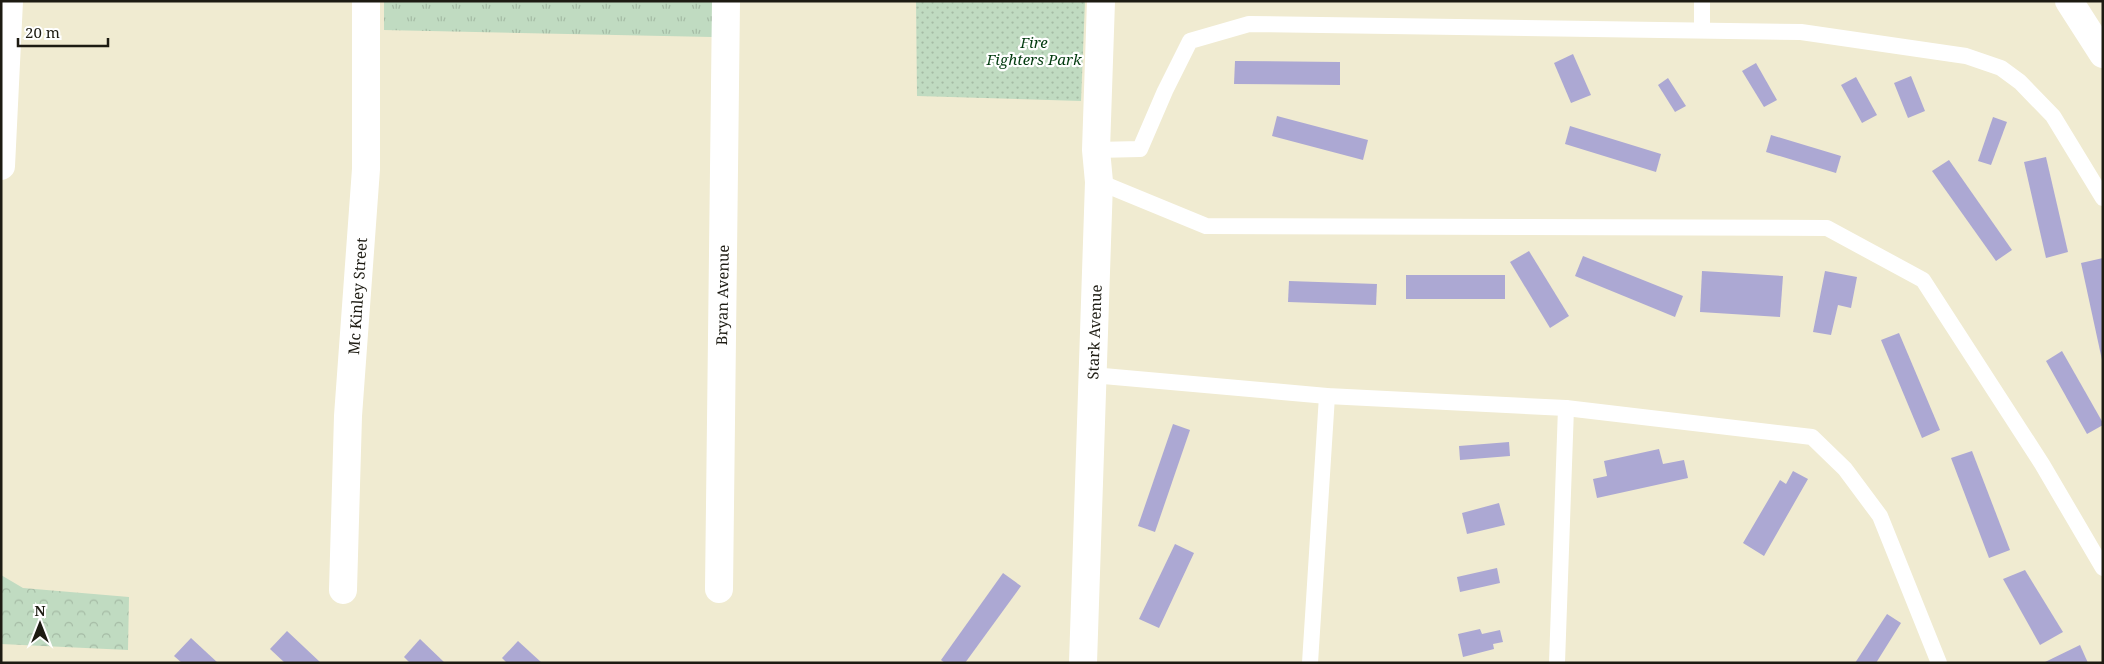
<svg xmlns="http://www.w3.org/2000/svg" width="2104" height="664" viewBox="0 0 2104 664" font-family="'Noto Serif',serif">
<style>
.grass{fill:url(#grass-tufts)}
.forest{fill:url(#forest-crowns)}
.park{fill:url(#park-dots)}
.building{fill:#aca8d3}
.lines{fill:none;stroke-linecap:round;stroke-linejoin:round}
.service{stroke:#fff;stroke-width:16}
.minor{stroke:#fff;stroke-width:28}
.secondary{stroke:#fff;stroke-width:28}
.labels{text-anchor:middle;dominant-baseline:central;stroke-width:4.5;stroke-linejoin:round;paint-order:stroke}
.park-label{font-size:15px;font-style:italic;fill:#013a0e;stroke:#fff}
.street-label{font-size:15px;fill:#1d1b12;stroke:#fff}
</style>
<defs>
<pattern id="grass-tufts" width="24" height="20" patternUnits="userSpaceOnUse" patternTransform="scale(1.25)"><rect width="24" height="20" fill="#c0dbc1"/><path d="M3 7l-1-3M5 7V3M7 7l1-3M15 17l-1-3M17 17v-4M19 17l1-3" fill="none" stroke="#a5bba5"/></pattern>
<pattern id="forest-crowns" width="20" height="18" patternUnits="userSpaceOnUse" patternTransform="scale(1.25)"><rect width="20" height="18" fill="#c0dbc1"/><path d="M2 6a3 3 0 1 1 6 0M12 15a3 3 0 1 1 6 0" fill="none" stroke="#a5bba5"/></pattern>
<pattern id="park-dots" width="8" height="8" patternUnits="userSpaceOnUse" patternTransform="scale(1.25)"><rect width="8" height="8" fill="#c0dbc1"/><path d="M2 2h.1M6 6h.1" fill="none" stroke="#a5bba5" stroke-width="1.8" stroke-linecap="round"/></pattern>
</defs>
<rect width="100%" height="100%" fill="#f0ebd1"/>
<!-- grass -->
<path class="grass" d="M384,1H712V37L384,30Z"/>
<!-- forest -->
<path class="forest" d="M1,575L23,588L129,597L128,650L1,644Z"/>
<!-- park -->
<path class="park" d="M916,1H1085L1081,101L917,96Z"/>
<!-- building -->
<g class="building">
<path d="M1573,54L1591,95L1571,103L1554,63Z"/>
<path d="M1235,61L1340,62V85L1234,84Z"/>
<path d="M1756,63L1777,100L1764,107L1742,71Z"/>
<path d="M1911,76L1925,111L1908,118L1894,83Z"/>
<path d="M1856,77L1877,115L1862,123L1841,85Z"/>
<path d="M1668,78L1686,106L1675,112L1658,85Z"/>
<path d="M1277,116L1368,140L1363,160L1272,136Z"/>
<path d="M1993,117L2007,122L1991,165L1978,161Z"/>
<path d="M1570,126L1661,154L1656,172L1565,144Z"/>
<path d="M1771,135L1841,156L1836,173L1766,152Z"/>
<path d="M2046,157L2068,252L2046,258L2024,162Z"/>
<path d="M1949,160L2012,250L1996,261L1932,171Z"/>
<path d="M1529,251L1569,316L1550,328L1510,262Z"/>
<path d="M1583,256L1683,296L1675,317L1575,276Z"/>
<path d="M2103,258V360H2102L2081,263Z"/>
<path d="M1702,271L1783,276L1780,317L1700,312Z"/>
<path d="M1825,271L1857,277L1851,308L1838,305L1831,335L1813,332Z"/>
<rect x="1406" y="275" width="99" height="24"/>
<path d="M1289,281L1377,284L1376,305L1288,302Z"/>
<path d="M1899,333L1940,430L1922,438L1881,340Z"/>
<path d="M2062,351L2103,423V425L2087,434L2046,361Z"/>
<path d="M1173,424L1190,430L1155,532L1138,526Z"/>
<path d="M1509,442L1510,456L1460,460L1459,446Z"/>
<path d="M1659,449L1663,464L1684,460L1688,478L1597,498L1593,479L1607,476L1604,461Z"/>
<path d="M1972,451L2010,550L1989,558L1951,458Z"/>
<path d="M1793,471L1808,479L1764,556L1743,543L1780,480L1786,484Z"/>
<path d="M1499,503L1505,525L1467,534L1462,513Z"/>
<path d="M1175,544L1194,553L1159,628L1139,619Z"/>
<path d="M1497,568L1500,583L1460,592L1457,577Z"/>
<path d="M2025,570L2063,632L2040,645L2003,579Z"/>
<path d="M1003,573L1021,586L965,663H945L941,660Z"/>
<path d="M1887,614L1901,623L1876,663H1855Z"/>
<path d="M1480,629L1482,634L1500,630L1503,642L1493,644L1494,649L1463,657L1458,634Z"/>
<path d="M287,631L321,663H285L270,649Z"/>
<path d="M191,638L218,663H182L174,656Z"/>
<path d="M420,639L445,663H410L404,657Z"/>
<path d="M518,641L542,663H507L502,658Z"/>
<path d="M2080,645L2088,663H2043Z"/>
</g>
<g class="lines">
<!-- service -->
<g class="service">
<path d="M1702,30V1"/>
<path d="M1096,150L1140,149L1165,91L1190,41L1249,24L1801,32L1966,56L2001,68L2020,82L2053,116L2103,198"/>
<path d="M1099,182L1206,226L1827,228L1923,280L2042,464L2103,568"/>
<path d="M1092,375L1327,396L1566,408L1812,437L1845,469L1880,516L1939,663"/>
<path d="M1310,663L1327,396"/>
<path d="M1557,663L1566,408"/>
</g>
<!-- minor -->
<g class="minor">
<path d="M1,166L9,1"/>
<path d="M719,589L726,1"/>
<path d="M343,590L348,416L366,169V1"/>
<path d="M1083,663L1099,182L1096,150L1101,1"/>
</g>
<!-- secondary -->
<path class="secondary" d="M2069,1L2103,54"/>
</g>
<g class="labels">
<!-- park labels -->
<g class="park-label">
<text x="1034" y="42">Fire<tspan x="1034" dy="17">Fighters Park</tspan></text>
</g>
<!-- street labels -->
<g class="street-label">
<text transform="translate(722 295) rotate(-89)">Bryan Avenue</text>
<text transform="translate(357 296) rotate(-86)">Mc Kinley Street</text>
<text transform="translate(1094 332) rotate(-88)">Stark Avenue</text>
</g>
</g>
<!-- border -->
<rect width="2104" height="664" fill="none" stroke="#1d1b12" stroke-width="5"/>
<!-- north arrow -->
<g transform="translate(40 624)" stroke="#ffffff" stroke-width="4" paint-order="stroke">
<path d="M0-4L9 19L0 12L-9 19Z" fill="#1d1b12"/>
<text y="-8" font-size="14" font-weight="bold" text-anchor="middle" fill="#1d1b12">N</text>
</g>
<!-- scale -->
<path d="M18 38v8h90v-8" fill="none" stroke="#1d1b12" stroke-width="2.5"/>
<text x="25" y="38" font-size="15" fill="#1d1b12" stroke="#ffffff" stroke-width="4" paint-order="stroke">20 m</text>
</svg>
